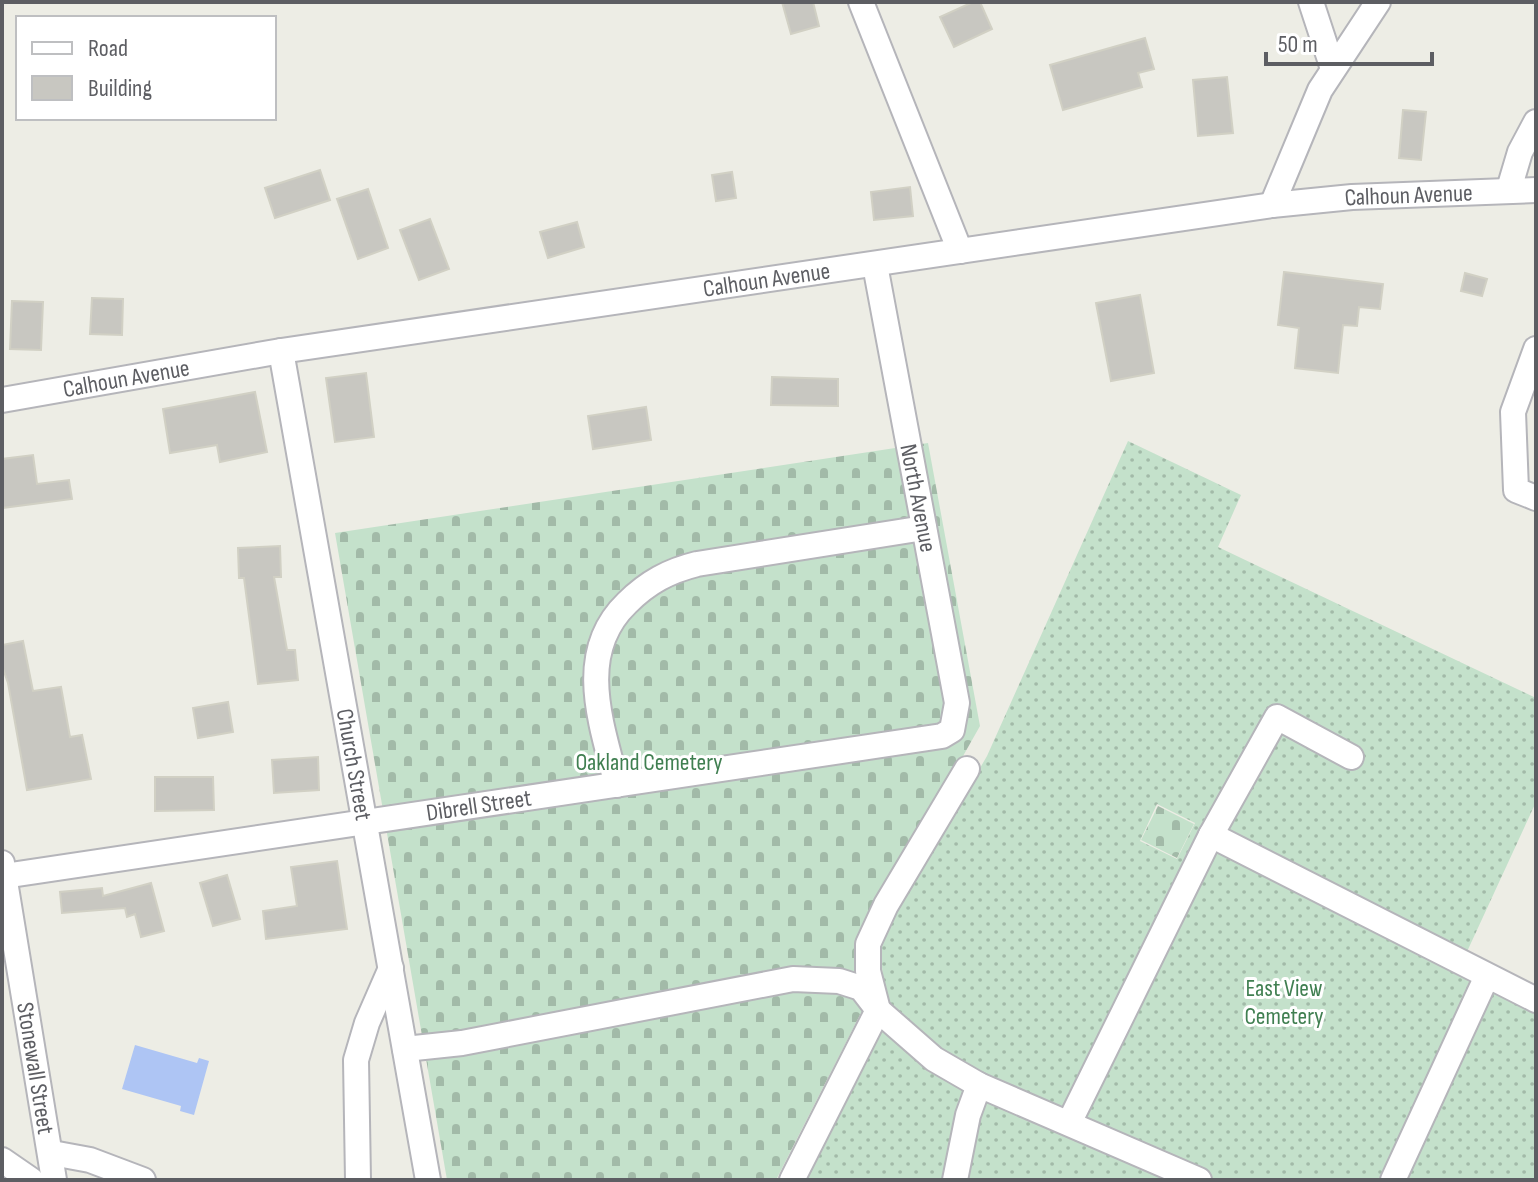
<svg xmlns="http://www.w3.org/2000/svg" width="1538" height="1182" viewBox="0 0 1538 1182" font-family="'Sofia Sans Condensed',sans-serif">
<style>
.grass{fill:url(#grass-dots);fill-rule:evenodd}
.cemetery{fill:url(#cemetery-stones)}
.water{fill:#aec5f4}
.building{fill:#c8c7c1;stroke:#d1d0c4;stroke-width:2}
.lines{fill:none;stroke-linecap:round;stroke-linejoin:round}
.minor-casing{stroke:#b5b5ba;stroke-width:28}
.minor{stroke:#fff;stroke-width:24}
.labels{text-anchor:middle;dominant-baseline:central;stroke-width:6;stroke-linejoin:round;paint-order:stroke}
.street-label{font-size:24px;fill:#5d5e63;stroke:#fff}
.park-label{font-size:24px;fill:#407f51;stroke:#fff}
</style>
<defs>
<pattern id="grass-dots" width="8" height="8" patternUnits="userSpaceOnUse" patternTransform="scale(2)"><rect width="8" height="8" fill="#c4e1cb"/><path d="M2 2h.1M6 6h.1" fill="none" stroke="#a2baa8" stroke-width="1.8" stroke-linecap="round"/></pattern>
<pattern id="cemetery-stones" width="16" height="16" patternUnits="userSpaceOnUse" patternTransform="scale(2)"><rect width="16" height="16" fill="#c4e1cb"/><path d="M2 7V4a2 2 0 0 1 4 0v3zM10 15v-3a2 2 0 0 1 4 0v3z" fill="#a2baa8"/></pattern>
</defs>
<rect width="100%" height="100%" fill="#edede5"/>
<!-- grass -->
<path class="grass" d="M1128,441L1241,495L1218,547L1536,698V802L1459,969L1536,1009V1180H803L890,1008L883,980L880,941L987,756ZM1157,804L1195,823L1177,859L1140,841Z"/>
<!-- cemetery -->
<g class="cemetery">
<path d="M928,443L980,726L863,933L864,1007L776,1180H447L335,533Z"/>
<path d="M1158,806L1194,824L1177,858L1141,840Z"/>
</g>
<!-- water -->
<path class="water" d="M135,1045L197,1063L199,1058L209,1061L194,1115L180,1111L181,1106L122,1089Z"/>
<!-- building -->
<g class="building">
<path d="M782,2H813L819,26L791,34Z"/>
<path d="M973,2H980L992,29L954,47L940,17Z"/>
<path d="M1145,38L1154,69L1138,73L1142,87L1063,110L1050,65Z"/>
<path d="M1227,77L1233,133L1198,136L1193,80Z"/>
<path d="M1403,110L1426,112L1421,160L1399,158Z"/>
<path d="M320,170L330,200L275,218L265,188Z"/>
<path d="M732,172L736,198L716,201L712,175Z"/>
<path d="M910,187L913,216L874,220L871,192Z"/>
<path d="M368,189L388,248L358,259L337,199Z"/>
<path d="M430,219L449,269L419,280L400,230Z"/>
<path d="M577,222L584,247L548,258L540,232Z"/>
<path d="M1284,272L1383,284L1380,309L1359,307L1357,326L1343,325L1338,373L1295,368L1299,328L1278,325Z"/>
<path d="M1465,273L1487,279L1482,296L1461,291Z"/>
<path d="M1140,295L1154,373L1111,381L1096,303Z"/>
<path d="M92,298L123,299L122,335L90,334Z"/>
<path d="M12,301L43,302L41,350L10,349Z"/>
<path d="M366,373L374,437L335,442L326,378Z"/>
<path d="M772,377L838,379V406L771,405Z"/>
<path d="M255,392L267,452L220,462L217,445L170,453L163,409Z"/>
<path d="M646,407L651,440L593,449L588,416Z"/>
<path d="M33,455L37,484L69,480L72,499L2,508V459Z"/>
<path d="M280,546L281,577H274L287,650H295L298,680L258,684L244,578H239L238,548Z"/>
<path d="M23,641L33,691L61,687L70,737L82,735L91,779L27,790L8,683L2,666V645Z"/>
<path d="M228,702L233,732L198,738L193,708Z"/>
<path d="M318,757L319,790L274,793L272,760Z"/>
<path d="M155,777H213L214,810L155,811Z"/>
<path d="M337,861L347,929L266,939L263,911L297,906L291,867Z"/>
<path d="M227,875L240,919L213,926L200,883Z"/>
<path d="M151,883L164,931L141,937L135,914L127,917L125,908L62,913L60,892L102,888L103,896Z"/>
</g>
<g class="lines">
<!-- minor casing -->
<g class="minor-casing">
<g id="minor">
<path d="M861,2L960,251"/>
<path d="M1311,2L1333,69"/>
<path d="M1509,189L1520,152L1536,122"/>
<path d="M1272,205L1320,90L1378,2"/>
<path d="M1536,349L1513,412L1516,490L1536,498"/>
<path id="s1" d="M281,351L428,1180"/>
<path id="s2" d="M2,400L281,351L1272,205L1352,197L1536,190"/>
<path d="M617,785C601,723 575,653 627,603C648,582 669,571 697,564L924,528"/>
<path d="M1211,835L1536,1000"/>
<path id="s3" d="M2,863L54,1180"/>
<path id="s4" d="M4,876L942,736L952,730L957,703L875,265"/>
<path d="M405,1049L462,1043L793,979L839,981L861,988L878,1010L934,1059L979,1085L1199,1180"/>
<path d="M1070,1121L1211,835L1277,717L1351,757"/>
<path d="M52,1153L90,1160L143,1180"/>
<path d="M2,1160L31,1180"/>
<path d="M358,1180L356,1060L367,1023L391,968"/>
<path d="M792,1180L878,1010L868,971V944L886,905L967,769"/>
<path d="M955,1180L968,1115L979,1085"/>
<path d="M1393,1180L1487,976"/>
</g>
</g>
<!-- minor -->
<use href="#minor" class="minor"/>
</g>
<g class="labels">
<!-- street labels -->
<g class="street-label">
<text stroke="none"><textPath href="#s2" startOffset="1422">Calhoun Avenue</textPath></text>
<text stroke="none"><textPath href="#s2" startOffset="774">Calhoun Avenue</textPath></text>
<text stroke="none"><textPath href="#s2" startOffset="126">Calhoun Avenue</textPath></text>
<text transform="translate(918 498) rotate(79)">North Avenue</text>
<text stroke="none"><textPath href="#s1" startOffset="420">Church Street</textPath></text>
<text stroke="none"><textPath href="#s4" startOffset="480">Dibrell Street</textPath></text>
<text stroke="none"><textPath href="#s3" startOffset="208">Stonewall Street</textPath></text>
</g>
<!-- park labels -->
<g class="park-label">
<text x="649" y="762">Oakland Cemetery</text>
<text x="1284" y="988">East View<tspan x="1284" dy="28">Cemetery</tspan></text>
</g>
</g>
<!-- border -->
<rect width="1538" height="1182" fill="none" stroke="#5d5e63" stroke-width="8"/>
<!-- legend -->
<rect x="16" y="16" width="260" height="104" fill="#ffffff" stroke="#bebfc1" stroke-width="2"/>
<rect x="32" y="42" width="40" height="12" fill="#ffffff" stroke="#bebfc1" stroke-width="2"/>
<text x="88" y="56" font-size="24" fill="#5d5e63">Road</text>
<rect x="32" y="76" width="40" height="24" fill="#c8c7c1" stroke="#bebfc1" stroke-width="2"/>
<text x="88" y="96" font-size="24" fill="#5d5e63">Building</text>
<!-- scale -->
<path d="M1266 52v12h166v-12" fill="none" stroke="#5d5e63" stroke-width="4"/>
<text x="1278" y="52" font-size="24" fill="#5d5e63" stroke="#ffffff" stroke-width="6" paint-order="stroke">50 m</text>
</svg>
